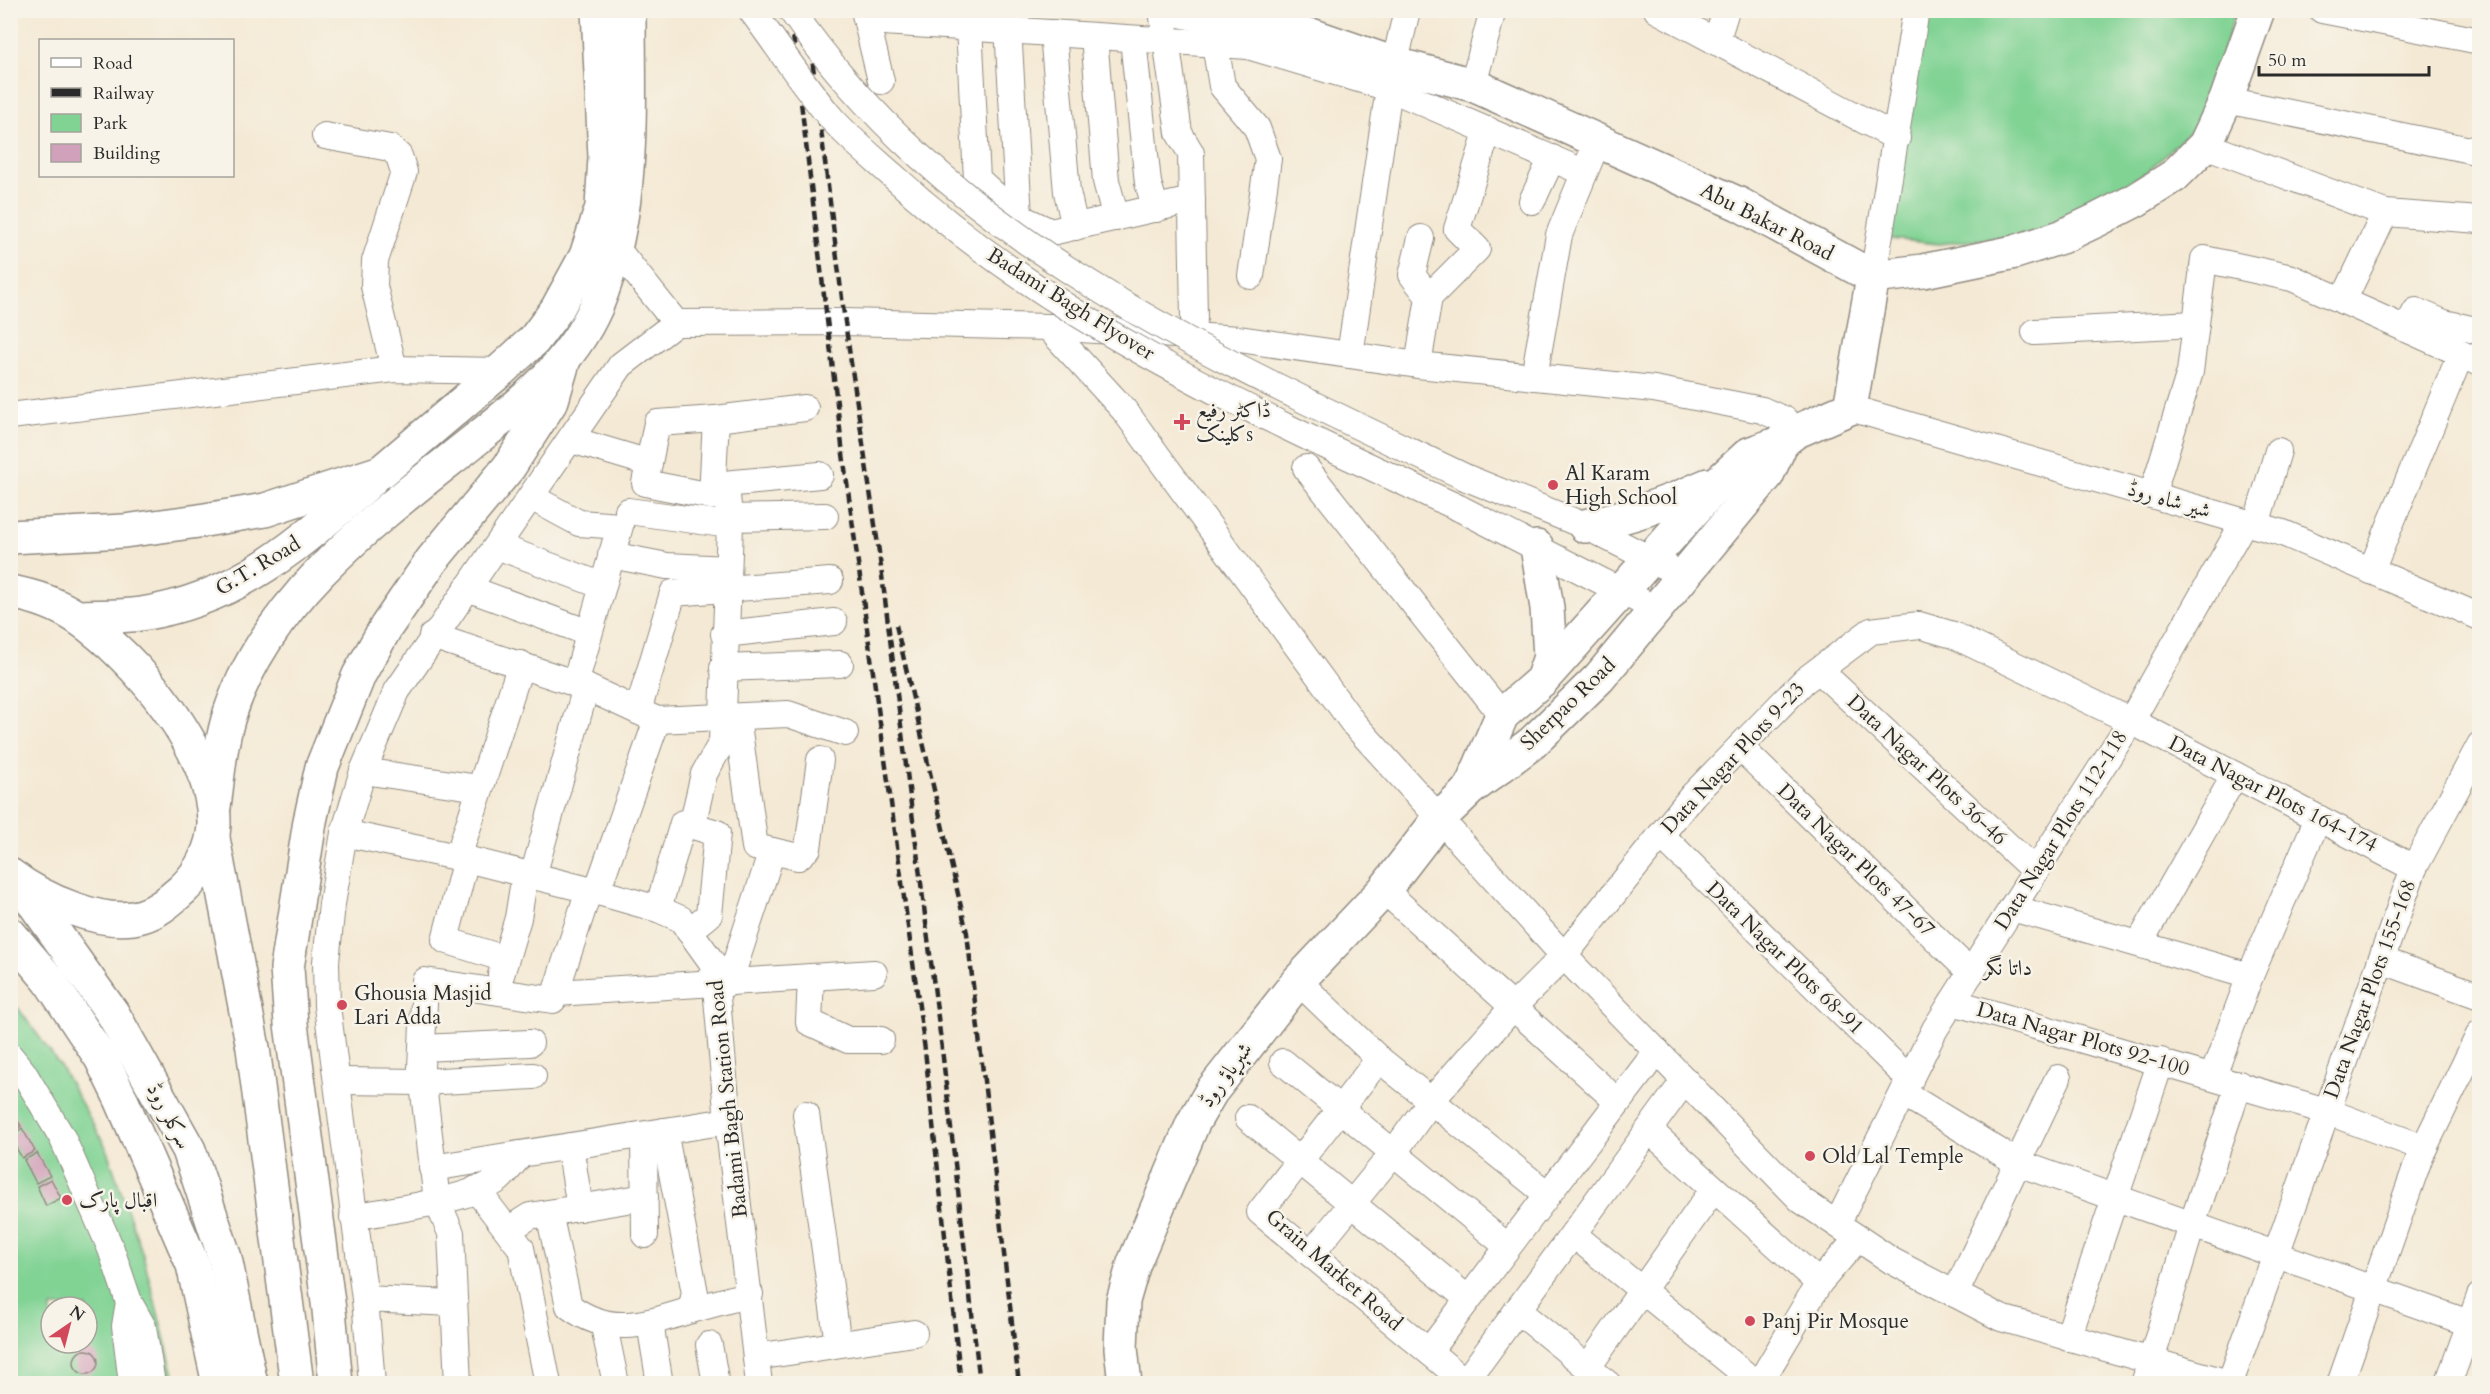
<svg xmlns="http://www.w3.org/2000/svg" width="2490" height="1394" viewBox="0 0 2490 1394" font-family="Cardo,Amiri,serif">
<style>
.green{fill:#81d394;stroke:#567f60;stroke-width:1.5;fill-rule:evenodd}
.building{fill:#d1a0ba}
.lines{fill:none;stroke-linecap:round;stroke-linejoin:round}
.minor-casing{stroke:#908a80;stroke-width:28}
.major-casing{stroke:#908a80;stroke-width:36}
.minor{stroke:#fff;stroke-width:26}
.major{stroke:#fff;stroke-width:33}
.rail{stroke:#2b2b2b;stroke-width:4.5;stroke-dasharray:9 4.5;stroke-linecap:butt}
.minor-bridge-casing{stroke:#908a80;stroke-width:28;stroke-linecap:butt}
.minor-bridge{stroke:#fff;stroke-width:26}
.poi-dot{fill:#d1495b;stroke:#f7f3e8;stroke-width:2}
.labels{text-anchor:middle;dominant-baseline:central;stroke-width:5;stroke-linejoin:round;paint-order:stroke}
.street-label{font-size:21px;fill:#2b2b2b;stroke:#f7f3e8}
.poi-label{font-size:21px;fill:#2b2b2b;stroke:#f7f3e8;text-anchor:start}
.neighbourhood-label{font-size:22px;fill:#2b2b2b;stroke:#f7f3e8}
</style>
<rect width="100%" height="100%" fill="#f7f3e8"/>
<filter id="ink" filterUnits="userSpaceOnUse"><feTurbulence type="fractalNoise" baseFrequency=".0167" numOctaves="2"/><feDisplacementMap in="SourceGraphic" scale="12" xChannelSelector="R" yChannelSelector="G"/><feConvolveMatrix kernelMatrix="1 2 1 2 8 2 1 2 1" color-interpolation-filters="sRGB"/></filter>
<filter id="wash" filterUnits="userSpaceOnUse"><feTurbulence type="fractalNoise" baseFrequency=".008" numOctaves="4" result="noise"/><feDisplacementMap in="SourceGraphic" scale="24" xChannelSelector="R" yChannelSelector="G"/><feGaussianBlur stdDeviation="1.35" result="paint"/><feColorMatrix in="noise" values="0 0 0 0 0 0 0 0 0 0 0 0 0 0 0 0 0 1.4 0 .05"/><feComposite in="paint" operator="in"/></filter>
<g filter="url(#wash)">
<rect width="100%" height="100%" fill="#f4e9d4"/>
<!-- green -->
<g class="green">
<path d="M1921,11H2236L2201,121L2147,172L2034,235L1939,244L1891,239Z"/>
<path d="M10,997L59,1064L105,1145L143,1255L176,1383H11ZM51,1307H87V1343H51Z"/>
</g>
<g id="blocks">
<!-- building -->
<g class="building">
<path d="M10,1108L21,1126L10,1132Z"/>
<path d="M22,1128L35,1151L22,1158L10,1137Z"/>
<path d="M37,1153L50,1176L36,1183L24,1160Z"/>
<path d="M51,1179L61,1198L46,1206L37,1186Z"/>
<circle cx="86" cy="1362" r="12"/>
</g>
</g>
</g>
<g filter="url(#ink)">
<use href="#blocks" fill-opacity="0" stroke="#908a80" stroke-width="1.5"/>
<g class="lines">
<!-- minor casing -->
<g class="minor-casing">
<g id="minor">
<path d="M864,10L881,81"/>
<path d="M1007,10L1019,217"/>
<path d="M1162,10L1179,133L1191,153L1194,318"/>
<path d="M1657,10L1897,138"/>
<path d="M2322,10L2480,41"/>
<path d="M868,21L1248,46L1389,88L1583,172"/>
<path d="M969,27L977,179L1019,217L1051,232L1192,200"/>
<path d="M1053,33L1067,192L1075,227"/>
<path d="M1094,36L1106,181L1116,218"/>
<path d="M1133,39L1148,183L1156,209"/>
<path d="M1716,42L1726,10"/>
<path d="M1215,44L1222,86L1257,128L1268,159L1251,276"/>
<path d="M1473,85L1493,10"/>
<path d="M2226,100L2480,152"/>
<path d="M325,136L390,148L399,156L404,172L375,261L374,286L394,369"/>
<path d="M2205,145L2385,213L2480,220"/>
<path d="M1532,201L1552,158"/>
<path d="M616,248L676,323L845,322L1048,327L1124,410L1354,724L1564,956L1801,1200L1892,1261L2001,1318L2232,1384"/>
<path d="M1873,277L1916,10"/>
<path d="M1429,297L1477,249L1457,229L1488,130"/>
<path d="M2343,301L2385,213"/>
<path d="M1048,327L1239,339L1418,365L1654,389L1762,410L1785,420L1795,432"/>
<path d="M2406,329L2416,311L2444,323L2480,331"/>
<path d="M2035,332L2196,324"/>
<path d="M1350,355L1389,88L1407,10"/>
<path d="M1418,365L1429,297L1412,275L1421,238"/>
<path d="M1534,377L1559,235L1591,157"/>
<path d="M1850,408L2283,533L2480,617"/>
<path d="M10,416L394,369L500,371"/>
<path d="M572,440L649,463"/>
<path d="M1306,468L1502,715"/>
<path d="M1467,478L1585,526L1684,576"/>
<path d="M713,485L820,475"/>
<path d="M2152,495L2190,372L2204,259L2292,278L2480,362"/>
<path d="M712,496L645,483L657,423L716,419L805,408"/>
<path d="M531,497L579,523L620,526L575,684"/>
<path d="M1459,508L1656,609"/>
<path d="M628,511L730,525"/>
<path d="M729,518L825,516"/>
<path d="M2256,525L2278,451"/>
<path d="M497,546L603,586"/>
<path d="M611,555L667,566L728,569"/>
<path d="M2371,571L2460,356L2478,362"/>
<path d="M467,588L589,633"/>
<path d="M724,634L834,622"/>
<path d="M432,636L586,687L657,720L788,714L845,733"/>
<path d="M723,668L840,664"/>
<path d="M1819,670L2035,871"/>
<path d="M638,711L673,593L830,581"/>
<path d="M737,717L755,847L798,857L808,848L820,760"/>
<path d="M1740,747L1971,973"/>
<path d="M363,771L479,788"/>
<path d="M692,826L704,774L722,742L730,525L727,496H712L716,419"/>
<path d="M344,833L466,859L609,895L658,909L681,919L714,965L728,1121L759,1384"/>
<path d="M1661,835L1910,1080"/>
<path d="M458,857L521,664"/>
<path d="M466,859L445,940L505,959"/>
<path d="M533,876L586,687"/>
<path d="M1384,890L1618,1102"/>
<path d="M597,891L657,720"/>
<path d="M2012,908L2250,976"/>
<path d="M658,909L683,823L717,833L709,915L689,931"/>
<path d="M2140,942L2235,775"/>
<path d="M2381,960L2480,996"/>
<path d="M501,975L518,918L525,874"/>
<path d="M811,977L809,1022L848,1040H881"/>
<path d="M1298,981L1379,1059L1547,1194"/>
<path d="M729,983L772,851"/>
<path d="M556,993L874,973"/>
<path d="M1953,1002L2326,1111L2424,1148"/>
<path d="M422,1048L530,1043"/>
<path d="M10,1056L23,1072L62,1137L111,1249L129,1302L143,1327L152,1384"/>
<path d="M1379,1059L1260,1212L1468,1384"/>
<path d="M1283,1062L1507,1246"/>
<path d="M2213,1076L2250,976L2318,818"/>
<path d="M338,1081L422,1082L533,1076"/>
<path d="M1903,1093L2018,1163L2480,1327"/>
<path d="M806,1114L838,1344"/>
<path d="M1248,1118L1468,1299"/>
<path d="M1649,1130L1819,1283"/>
<path d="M644,1135L645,1235"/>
<path d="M570,1146L580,1208"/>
<path d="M432,1168L728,1121"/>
<path d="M476,1189L521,1248L548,1384"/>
<path d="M549,1213L569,1306C610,1337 645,1324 691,1310L695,1293L664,1131"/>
<path d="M353,1217C390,1210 471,1200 499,1179C507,1172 514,1162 521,1154"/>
<path d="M1837,1224L1935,1029L2131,721L2244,522"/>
<path d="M508,1230L530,1216L645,1197"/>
<path d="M1573,1234L1757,1384"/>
<path d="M1311,1254L1394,1152L1431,1101L1513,1007L1564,956L1692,796L1804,681L1871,631L1919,625L1953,635L2131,721L2414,868"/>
<path d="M1955,1294L2058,1078"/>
<path d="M365,1299L453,1303"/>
<path d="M129,1302L125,1326L132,1384"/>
<path d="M691,1310L750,1294"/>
<path d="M1517,1310L1608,1384"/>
<path d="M650,1323L660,1384"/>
<path d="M604,1326L616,1384"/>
<path d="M2068,1338L2161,1061"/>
<path d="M709,1345L716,1384"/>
<path d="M1429,1351L1657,1051"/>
<path d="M756,1357L914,1333"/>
<path d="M1588,1367L1713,1190"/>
<path d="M1466,1381L1685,1080"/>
<path d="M2230,1383L2414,868L2480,745"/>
<path d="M372,1384L365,1299L327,1006L326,962L332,904L344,833L363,771L397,691L621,365L676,323"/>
<path d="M458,1384L451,1233L437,1201L421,1068L425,981L553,1000L589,890"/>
<path d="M1759,1384L1819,1283L1858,1238"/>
<path d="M2144,1384L2192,1225L2239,1084"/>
<path d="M2340,1384L2420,1156L2480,1033"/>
<path d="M2448,1384L2480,1296"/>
</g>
</g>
<!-- major casing -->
<g class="major-casing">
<g id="major">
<path d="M1177,10L1314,36L1395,64L1473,85L1739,204L1873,277L1923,271L2015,252L2061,237L2097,220L2136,200L2174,176L2205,145L2226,100L2258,10"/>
<path d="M1585,526C1629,517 1667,504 1708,485"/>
<path d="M10,537L124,531L199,521L265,510L381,472L500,371L534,340L557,309L586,256L602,207L605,157L598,10"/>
<path d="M1537,547L1547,608L1550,657L1542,680"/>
<path d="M10,592C33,596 59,605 78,618C135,657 216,752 214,825C213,849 200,873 183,889C170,900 159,911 142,916C103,928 40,898 10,875"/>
<path d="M77,617C98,616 120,617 141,614C238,599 300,544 370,481"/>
<path d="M1471,787L1502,715L1542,680L1722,479L1749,454L1782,442L1795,432L1850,408L1873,277"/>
<path d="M214,807C218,777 220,743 230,713C269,595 381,515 475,440C522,403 571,364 596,307C636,213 629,111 629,10"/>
<path d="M213,838L253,1048L297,1384"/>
<path d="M21,885L113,1014L189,1150L225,1258L251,1384"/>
<path d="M10,934L49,980L101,1058L121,1099L193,1265L219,1384"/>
<path d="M336,1384L329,1310L291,1024L287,968L310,821L322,767L359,675L386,627L432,560L509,467L552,400L564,359"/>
<path d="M1125,1384L1121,1348L1123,1301L1134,1263L1193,1123L1211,1092L1298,981L1384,890L1438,820L1470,789L1532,743L1599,678L1767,475L1782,442"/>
</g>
</g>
<!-- minor -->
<use href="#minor" class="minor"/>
<!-- major -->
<use href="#major" class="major"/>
<!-- rail -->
<g class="rail">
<path d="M790,10L843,454L925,1050L961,1384"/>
<path d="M806,10L845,322L879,552L942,1049L980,1384"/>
<path d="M896,625L967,933L1019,1384"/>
</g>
<!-- minor-bridge casing -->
<g class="minor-bridge-casing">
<g id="minor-bridge">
<path d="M751,10C778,46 803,85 832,119C850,139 872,157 892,175C1054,324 1261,416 1459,508"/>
<path d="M791,10C953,245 1218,359 1467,478"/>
</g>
</g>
<!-- minor-bridge -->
<use href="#minor-bridge" class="minor-bridge"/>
</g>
</g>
<!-- markers -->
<g class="poi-dot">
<path d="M1179 413h6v6h6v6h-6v6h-6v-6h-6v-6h6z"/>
<circle cx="1553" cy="485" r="6"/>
<circle cx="342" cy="1005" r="6"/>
<circle cx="1810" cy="1156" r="6"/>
<circle cx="67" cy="1200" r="6"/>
<circle cx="1750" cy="1321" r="6"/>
</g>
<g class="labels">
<!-- street labels -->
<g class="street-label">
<text transform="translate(1767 222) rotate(27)">Abu Bakar Road</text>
<text transform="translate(1071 304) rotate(32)">Badami Bagh Flyover</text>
<text transform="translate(2169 500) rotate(16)">شیر شاہ روڈ</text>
<text transform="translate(258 566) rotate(-31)">G.T. Road</text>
<text transform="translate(1568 704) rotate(-44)">Sherpao Road</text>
<text transform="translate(1733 758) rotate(-47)">Data Nagar Plots 9-23</text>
<text transform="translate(1927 770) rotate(43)">Data Nagar Plots 36-46</text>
<text transform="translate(2273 794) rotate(27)">Data Nagar Plots 164-174</text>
<text transform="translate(2061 830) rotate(-58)">Data Nagar Plots 112-118</text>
<text transform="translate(1856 860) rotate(44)">Data Nagar Plots 47-67</text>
<text transform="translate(1785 958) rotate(44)">Data Nagar Plots 68-91</text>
<text transform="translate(2370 989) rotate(-70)">Data Nagar Plots 155-168</text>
<text transform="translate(2083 1039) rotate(16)">Data Nagar Plots 92-100</text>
<text transform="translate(1226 1075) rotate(-54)">شېرپاؤ روڈ</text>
<text transform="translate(728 1099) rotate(-96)">Badami Bagh Station Road</text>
<text transform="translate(169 1116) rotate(62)">سرکلر روڈ</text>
<text transform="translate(1334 1270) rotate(41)">Grain Market Road</text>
</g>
<!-- poi labels -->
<g class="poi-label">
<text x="1196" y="410">ڈاکٹر رفیع<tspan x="1196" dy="24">کلینکs</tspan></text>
<text x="1565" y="473">Al Karam<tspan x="1565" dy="24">High School</tspan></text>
<text x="354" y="993">Ghousia Masjid<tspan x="354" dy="24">Lari Adda</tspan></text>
<text x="1822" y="1156">Old Lal Temple</text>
<text x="79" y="1200">اقبال پارک</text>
<text x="1762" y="1321">Panj Pir Mosque</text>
</g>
<!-- neighbourhood labels -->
<g class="neighbourhood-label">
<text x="2008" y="968">داتا نگر</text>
</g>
</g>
<!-- margin -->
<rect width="2490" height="1394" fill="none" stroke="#f7f3e8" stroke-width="36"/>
<!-- legend -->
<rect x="39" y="39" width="195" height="138" fill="#f7f3e8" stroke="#a5a39c" stroke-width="1.5"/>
<rect x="51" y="58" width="30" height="9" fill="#ffffff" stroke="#a5a39c" stroke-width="1.5"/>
<text x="93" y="69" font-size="18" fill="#2b2b2b">Road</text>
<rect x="51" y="88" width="30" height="9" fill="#2b2b2b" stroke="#a5a39c" stroke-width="1.5"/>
<text x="93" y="99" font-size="18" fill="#2b2b2b">Railway</text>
<rect x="51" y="114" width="30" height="18" fill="#81d394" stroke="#a5a39c" stroke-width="1.5"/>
<text x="93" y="129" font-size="18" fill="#2b2b2b">Park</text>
<rect x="51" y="144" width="30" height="18" fill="#d1a0ba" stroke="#a5a39c" stroke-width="1.5"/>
<text x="93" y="159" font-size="18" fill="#2b2b2b">Building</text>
<!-- north arrow -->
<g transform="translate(69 1325) rotate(35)"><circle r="28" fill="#f7f3e8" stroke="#a5a39c" stroke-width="1.5"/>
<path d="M0-4.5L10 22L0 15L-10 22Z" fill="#d1495b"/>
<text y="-9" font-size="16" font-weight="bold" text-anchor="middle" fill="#2b2b2b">N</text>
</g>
<!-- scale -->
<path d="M2259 66v9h170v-9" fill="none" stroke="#2b2b2b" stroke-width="3"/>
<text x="2268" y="66" font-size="18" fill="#2b2b2b" stroke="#f7f3e8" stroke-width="4.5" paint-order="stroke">50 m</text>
</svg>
